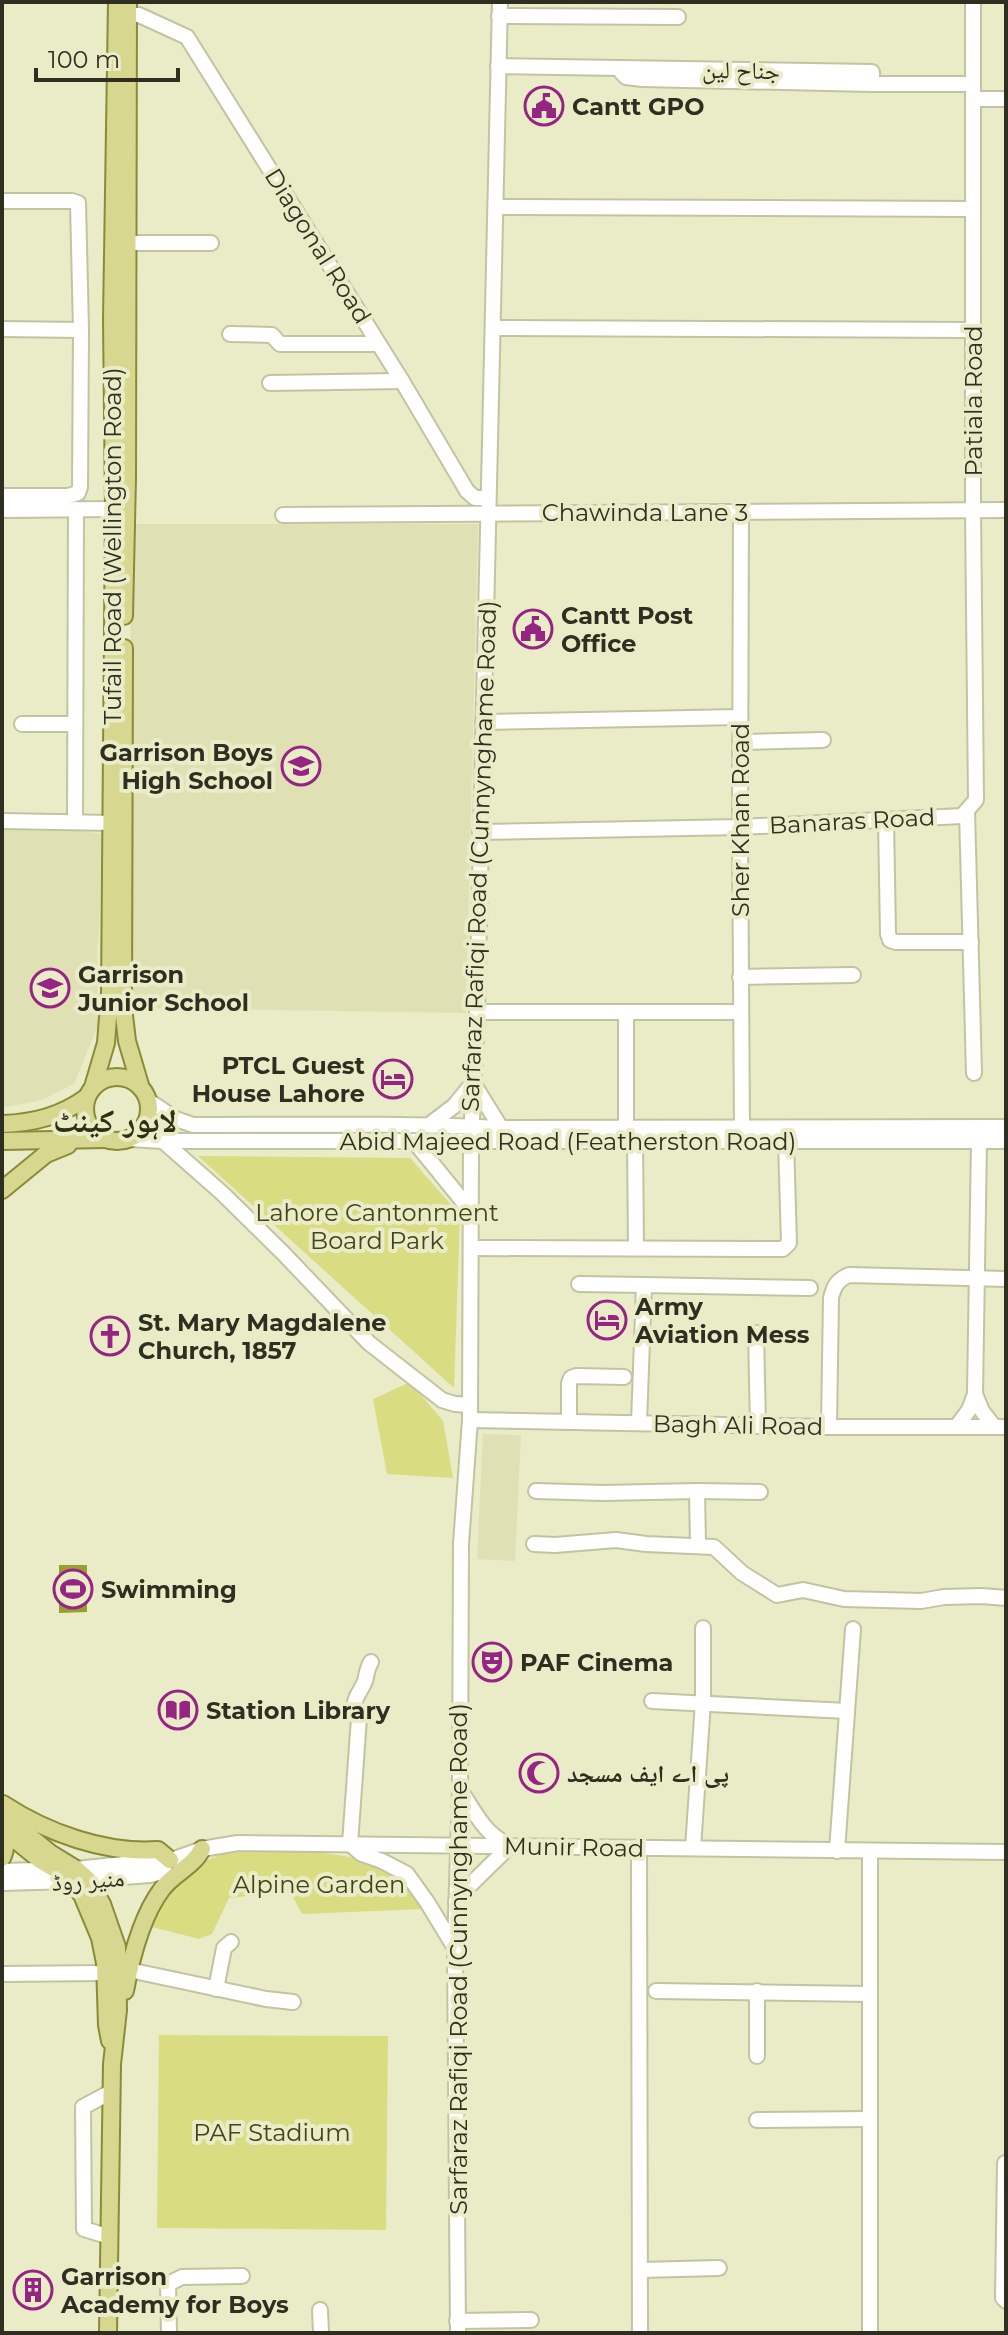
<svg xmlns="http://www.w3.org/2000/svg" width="1008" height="2335" viewBox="0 0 1008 2335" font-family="Montserrat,'Noto Naskh Arabic',sans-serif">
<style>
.built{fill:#dfe1b5}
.green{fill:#dadc82}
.water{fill:#9b9c31}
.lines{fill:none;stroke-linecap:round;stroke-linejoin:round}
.minor-casing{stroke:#c2c4a1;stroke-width:18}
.major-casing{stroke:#8a8b38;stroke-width:20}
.minor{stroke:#fff;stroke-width:14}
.major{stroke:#d7d78f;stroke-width:16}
.labels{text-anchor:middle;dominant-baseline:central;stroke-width:8;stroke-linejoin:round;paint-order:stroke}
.street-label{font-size:24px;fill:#2e2f21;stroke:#eaebc7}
.poi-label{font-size:24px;font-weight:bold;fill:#2e2f21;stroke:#eaebc7;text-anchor:start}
.park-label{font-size:24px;fill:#444419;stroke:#eaebc7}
.district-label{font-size:32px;font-weight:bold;fill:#2f3011;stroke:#eaebc7}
</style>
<rect width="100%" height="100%" fill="#eaebc7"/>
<!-- built -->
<g class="built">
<path d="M131,524H478L466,1013L128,1008Z"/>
<path d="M60,825L71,830L102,834L99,933L97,950L98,1025L74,1084L41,1100L2,1108V826Z"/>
<path d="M483,1434L521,1435L515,1561L477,1559Z"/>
</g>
<!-- green -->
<g class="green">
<path d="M198,1156L410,1158L460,1215L454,1388Z"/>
<path d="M410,1382L443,1421L453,1478L387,1474L373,1399Z"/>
<path d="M284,1850C323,1854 375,1853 406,1882C413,1889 418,1900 423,1909L302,1914L290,1891L229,1898L212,1934L199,1939L152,1927C170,1891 190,1859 233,1852C249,1849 268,1851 284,1850Z"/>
<path d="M159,2035L388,2036L386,2230L157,2228Z"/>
</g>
<!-- water -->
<path class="water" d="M59,1565H87V1612L59,1613Z"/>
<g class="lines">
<!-- minor casing -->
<g class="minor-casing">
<g id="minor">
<path d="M128,15H139L187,37L402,381L467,491L475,498H487"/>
<path d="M499,16L678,17"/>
<path d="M498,66L872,72V84H973"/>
<path d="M622,73L626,77L642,79L872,84"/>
<path d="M973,99H1006"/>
<path d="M2,201H72L78,203L81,330L80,487L78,493L68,496H2"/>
<path d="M496,207L973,209"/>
<path d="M127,243H211"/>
<path d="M493,328L973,330"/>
<path d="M2,329L81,330"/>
<path d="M230,334L272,335L280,344H378"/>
<path d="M270,383L402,381"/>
<path d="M2,510L114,509"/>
<path d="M741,512L740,827L742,1128"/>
<path d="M283,515L1006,510"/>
<path d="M483,722L740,717"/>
<path d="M22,724H75"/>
<path d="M741,742L823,740"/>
<path d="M967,811L974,1073"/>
<path d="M886,820L888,934L890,940L896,942H971"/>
<path d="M2,821L112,823"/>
<path d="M75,821L76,509"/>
<path d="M480,832L740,827L962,816L976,800L973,510V2"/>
<path d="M740,977L853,975"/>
<path d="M477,1012H741"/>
<path d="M149,1101L176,1119L193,1125C296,1125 398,1123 501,1128L1006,1127"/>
<path d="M429,1125L454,1106L473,1083L501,1128"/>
<path d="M626,1127V1013"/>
<path d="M129,1139L163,1141H1006"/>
<path d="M635,1140L636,1248"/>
<path d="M163,1141L222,1193L283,1253L369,1343L442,1400L455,1404L470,1405"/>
<path d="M414,1141L470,1210"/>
<path d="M471,1248L783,1249L789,1243L786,1141"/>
<path d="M579,1284L644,1285"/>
<path d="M756,1333L758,1426"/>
<path d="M975,1394L982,1411L993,1425"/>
<path d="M470,1420L829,1427H1006"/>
<path d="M569,1422V1383L571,1378L576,1376L624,1377"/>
<path d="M639,1423L644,1285L810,1288"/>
<path d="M957,1426L969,1410L975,1394L979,1141"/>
<path d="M829,1427L831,1298C834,1286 837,1280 849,1275L1006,1279"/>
<path d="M536,1491L603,1493L697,1491L698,1546"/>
<path d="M697,1491L760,1492"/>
<path d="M534,1544L555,1545L616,1540L646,1544L714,1547L742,1573L777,1595L803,1590L844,1599L921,1601L944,1597L982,1596L1006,1598"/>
<path d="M371,1662C367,1668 367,1674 365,1681C359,1696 349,1700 359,1718L350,1844L362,1854L382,1861L407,1874L427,1902L455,1948"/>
<path d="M652,1701L847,1711"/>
<path d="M693,1848L703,1702V1628"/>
<path d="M639,1849L640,2333"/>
<path d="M837,1851L853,1629"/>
<path d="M870,1852V2333"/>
<path d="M2,1871L76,1869L153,1861L166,1862L202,1849L238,1843L1006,1852"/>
<path d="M2,1883L71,1881L150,1875L163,1872L166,1862"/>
<path d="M456,1902L467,1888L510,1846C483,1833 476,1813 460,1790"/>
<path d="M129,1970L266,1999L293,2002"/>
<path d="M2,1974L105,1973"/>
<path d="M216,1989L224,1948L231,1942"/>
<path d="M656,1991L870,1994"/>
<path d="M757,1991V2056"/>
<path d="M757,2120L870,2119"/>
<path d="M1005,2163L1003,2298L1006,2301"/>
<path d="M110,2237L84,2229L83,2107L111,2092"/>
<path d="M640,2270L719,2268"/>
<path d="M320,2310L321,2333"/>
<path d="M457,2321L531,2320"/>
<path d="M169,2333L168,2284L182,2277L242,2276"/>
<path d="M458,2333L455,1948L460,1789L461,1544L470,1420L471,1140L477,1012L500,2"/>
</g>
</g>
<!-- major casing -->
<g class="major-casing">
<g id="major">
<path d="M124,616L127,478L128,2"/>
<path d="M124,648L123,1007L127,1041L140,1085"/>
<circle cx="117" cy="1109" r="32"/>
<path d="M93,1087L106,1043L110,992L114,509L112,320L117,2"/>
<path d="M2,1124C34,1123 61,1116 87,1097"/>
<path d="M2,1141L105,1139"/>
<path d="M2,1190L46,1154L68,1145"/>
<path d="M3,1804C47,1833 106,1854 158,1850L170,1860"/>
<path d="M2,1814L50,1853L76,1869L88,1880L102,1904L117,1947L118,2010L112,2064L108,2333"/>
<path d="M2,1829L40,1860L57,1870L71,1881L82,1895L100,1938L105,1963L107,2025L110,2041"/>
<path d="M2,1858C7,1848 5,1841 2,1830"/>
<path d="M125,1991C131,1958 141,1917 162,1889C173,1874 194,1866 202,1849"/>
</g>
</g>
<!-- minor -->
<use href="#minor" class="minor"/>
<!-- major -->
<use href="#major" class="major"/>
</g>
<!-- icons -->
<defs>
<g id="civic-ring" transform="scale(2)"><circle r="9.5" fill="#eaebc7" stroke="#962483" stroke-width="1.5"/><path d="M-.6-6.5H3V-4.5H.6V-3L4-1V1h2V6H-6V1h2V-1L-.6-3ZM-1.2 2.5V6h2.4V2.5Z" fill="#962483"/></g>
<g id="school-ring" transform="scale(2)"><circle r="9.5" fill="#eaebc7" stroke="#962483" stroke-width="1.5"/><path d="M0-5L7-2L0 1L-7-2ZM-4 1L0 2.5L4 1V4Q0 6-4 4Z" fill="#962483"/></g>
<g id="hotel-ring" transform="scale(2)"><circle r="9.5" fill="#eaebc7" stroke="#962483" stroke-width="1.5"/><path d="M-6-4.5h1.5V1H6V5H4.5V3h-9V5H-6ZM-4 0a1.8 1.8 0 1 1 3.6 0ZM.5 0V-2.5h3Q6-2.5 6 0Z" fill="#962483"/></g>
<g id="church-ring" transform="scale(2)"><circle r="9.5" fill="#eaebc7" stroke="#962483" stroke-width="1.5"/><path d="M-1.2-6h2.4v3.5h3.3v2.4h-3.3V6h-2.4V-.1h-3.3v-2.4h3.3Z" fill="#962483"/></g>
<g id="stadium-ring" transform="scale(2)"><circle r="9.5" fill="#eaebc7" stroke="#962483" stroke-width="1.5"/><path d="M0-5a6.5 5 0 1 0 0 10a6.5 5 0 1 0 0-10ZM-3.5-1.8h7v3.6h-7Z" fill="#962483"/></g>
<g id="theatre-ring" transform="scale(2)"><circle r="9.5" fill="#eaebc7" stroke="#962483" stroke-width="1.5"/><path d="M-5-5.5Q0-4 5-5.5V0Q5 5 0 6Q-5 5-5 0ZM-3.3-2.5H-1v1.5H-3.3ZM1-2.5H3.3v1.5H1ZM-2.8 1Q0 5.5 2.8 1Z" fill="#962483"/></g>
<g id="library-ring" transform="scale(2)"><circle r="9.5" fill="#eaebc7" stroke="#962483" stroke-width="1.5"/><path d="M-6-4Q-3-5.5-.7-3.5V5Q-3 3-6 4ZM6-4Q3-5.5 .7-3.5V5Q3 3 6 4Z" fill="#962483"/></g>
<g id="mosque-ring" transform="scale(2)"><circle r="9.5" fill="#eaebc7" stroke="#962483" stroke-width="1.5"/><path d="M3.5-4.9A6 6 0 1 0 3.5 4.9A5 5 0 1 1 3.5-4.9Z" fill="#962483"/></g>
<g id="building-ring" transform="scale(2)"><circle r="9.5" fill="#eaebc7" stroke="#962483" stroke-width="1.5"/><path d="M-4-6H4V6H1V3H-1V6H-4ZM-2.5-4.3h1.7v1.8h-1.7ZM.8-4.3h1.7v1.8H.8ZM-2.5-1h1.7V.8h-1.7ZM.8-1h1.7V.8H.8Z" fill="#962483"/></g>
</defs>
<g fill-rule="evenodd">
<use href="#civic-ring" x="544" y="106"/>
<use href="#civic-ring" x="533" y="629"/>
<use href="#school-ring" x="301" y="766"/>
<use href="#school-ring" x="50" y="988"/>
<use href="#hotel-ring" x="393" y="1079"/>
<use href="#hotel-ring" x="607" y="1320"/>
<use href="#church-ring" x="110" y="1336"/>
<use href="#stadium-ring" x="73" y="1589"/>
<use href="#theatre-ring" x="492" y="1662"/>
<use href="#library-ring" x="178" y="1710"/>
<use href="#mosque-ring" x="539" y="1773"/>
<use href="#building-ring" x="33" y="2290"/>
</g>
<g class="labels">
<!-- street labels -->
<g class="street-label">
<text transform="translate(741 70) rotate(1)">جناح لین</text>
<text transform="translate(318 246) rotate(58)">Diagonal Road</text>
<text transform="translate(973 401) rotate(-90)">Patiala Road</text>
<text x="645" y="512">Chawinda Lane 3</text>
<text transform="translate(112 546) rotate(-90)">Tufail Road (Wellington Road)</text>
<text transform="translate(740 820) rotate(-90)">Sher Khan Road</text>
<text transform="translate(852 821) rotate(-3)">Banaras Road</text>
<text transform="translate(479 856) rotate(-88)">Sarfaraz Rafiqi Road (Cunnynghame Road)</text>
<text x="568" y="1141">Abid Majeed Road (Featherston Road)</text>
<text transform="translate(738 1425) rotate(1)">Bagh Ali Road</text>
<text transform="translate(574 1847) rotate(1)">Munir Road</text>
<text transform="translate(88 1880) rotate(-4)">منیر روڈ</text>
<text transform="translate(458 1959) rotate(-90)">Sarfaraz Rafiqi Road (Cunnynghame Road)</text>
</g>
<!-- poi labels -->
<g class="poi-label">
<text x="572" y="106">Cantt GPO</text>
<text x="561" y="615">Cantt Post<tspan x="561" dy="28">Office</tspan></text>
<text x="273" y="752" text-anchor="end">Garrison Boys<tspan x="273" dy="28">High School</tspan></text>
<text x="78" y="974">Garrison<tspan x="78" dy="28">Junior School</tspan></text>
<text x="365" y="1065" text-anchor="end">PTCL Guest<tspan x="365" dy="28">House Lahore</tspan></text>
<text x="635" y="1306">Army<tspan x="635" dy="28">Aviation Mess</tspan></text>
<text x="138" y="1322">St. Mary Magdalene<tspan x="138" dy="28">Church, 1857</tspan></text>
<text x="101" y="1589">Swimming</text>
<text x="520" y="1662">PAF Cinema</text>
<text x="206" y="1710">Station Library</text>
<text x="567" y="1773">پی اے ایف مسجد</text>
<text x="61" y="2276">Garrison<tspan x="61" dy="28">Academy for Boys</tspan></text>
</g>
<!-- park labels -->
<g class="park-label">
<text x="377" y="1212">Lahore Cantonment<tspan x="377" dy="28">Board Park</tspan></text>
<text x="319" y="1884">Alpine Garden</text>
<text x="272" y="2132">PAF Stadium</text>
</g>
<!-- district labels -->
<g class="district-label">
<text x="115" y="1120">لاہور کینٹ</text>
</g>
</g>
<!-- border -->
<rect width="1008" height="2335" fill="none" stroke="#2e2f21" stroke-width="8"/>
<!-- scale -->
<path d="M36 68v12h142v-12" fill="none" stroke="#2e2f21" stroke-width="4"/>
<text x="48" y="68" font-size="24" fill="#2e2f21" stroke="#eaebc7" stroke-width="6" paint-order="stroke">100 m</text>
</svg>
